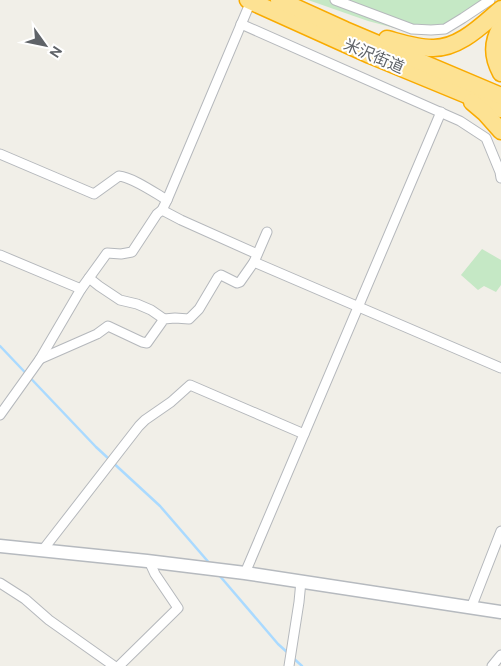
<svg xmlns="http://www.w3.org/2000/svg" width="501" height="666" viewBox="0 0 501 666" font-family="'DM Sans','Noto Sans JP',sans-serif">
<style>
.green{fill:#c5e8c5}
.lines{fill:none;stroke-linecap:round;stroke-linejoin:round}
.stream{stroke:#aadaff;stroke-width:2.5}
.street-casing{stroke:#b5b8bc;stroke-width:11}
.secondary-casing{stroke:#b6babf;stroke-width:15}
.highway-casing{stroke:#f9ab00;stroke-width:19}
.street{stroke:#fff;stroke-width:9}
.secondary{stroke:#fff;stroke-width:12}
.highway{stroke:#fde293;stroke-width:16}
.labels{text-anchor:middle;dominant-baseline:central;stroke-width:4;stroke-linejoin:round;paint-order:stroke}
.street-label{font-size:16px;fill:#5f6368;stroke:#fff}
</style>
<rect width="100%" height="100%" fill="#f1efe8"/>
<!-- green -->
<g class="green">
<path d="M308,0H481L456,26L406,31L368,21Z"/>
<path d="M482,249L501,260V285L496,292L484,286L478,290L461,275Z"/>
</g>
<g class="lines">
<!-- stream -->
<g class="stream">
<path d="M0,346L96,447L160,506L211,565"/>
<path d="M219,575L278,644L288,653"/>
<path d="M292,657L302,666"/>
</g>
<!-- street casing -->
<g class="street-casing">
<g id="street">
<path d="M335,0L412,29L431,30L445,29L463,18L490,0"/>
<path d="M241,24L460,121L486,138L500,172L501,178"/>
<path d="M0,154L94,194L119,176C132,177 155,193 167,200L251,1"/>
<path d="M162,210L181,220L257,254"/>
<path d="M0,255L81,289"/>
<path d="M254,262L501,368"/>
<path d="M89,278L99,286L120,300L137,304L151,310L164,319"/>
<path d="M40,359L97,334L108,326L142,342L147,343L164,319L175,318L189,319L199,309L218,277L221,275L237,283L240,282L254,262L267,232"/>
<path d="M0,415L40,359L81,289L107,253L121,254L132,252L157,214L162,210L167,200"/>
<path d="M42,551L139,426L145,420L171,402L190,385L304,434"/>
<path d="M245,573L441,112"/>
<path d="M0,583L25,599L49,620L114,666"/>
<path d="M471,608L501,531"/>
<path d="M119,666L178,608L155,574L149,561"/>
<path d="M289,666L299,602L301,581"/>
<path d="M492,666L501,655"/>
</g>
</g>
<!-- secondary casing -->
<g class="secondary-casing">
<path id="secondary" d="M0,546L147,561L245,573L501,612"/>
</g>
<!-- highway casing -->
<g class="highway-casing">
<g id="highway">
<path d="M248,0L370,55L501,109"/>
<path d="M279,0L345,30L501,96"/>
<path d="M501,27C492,42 492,57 501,73"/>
<path d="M387,39C402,43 417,48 432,48C459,49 482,25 501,9"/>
<path d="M472,102L485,113L501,131"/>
</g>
</g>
<!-- street -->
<use href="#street" class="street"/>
<!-- secondary -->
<use href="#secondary" class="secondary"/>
<!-- highway -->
<use href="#highway" class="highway"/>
</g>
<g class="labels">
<!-- street labels -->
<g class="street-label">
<text transform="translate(374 56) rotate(23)">米沢街道</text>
</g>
</g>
<!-- north arrow -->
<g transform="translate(45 45) rotate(123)" stroke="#ffffff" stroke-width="4" paint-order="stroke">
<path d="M0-4L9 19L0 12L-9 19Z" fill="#5f6368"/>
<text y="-8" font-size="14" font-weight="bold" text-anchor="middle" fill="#5f6368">N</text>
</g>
</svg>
